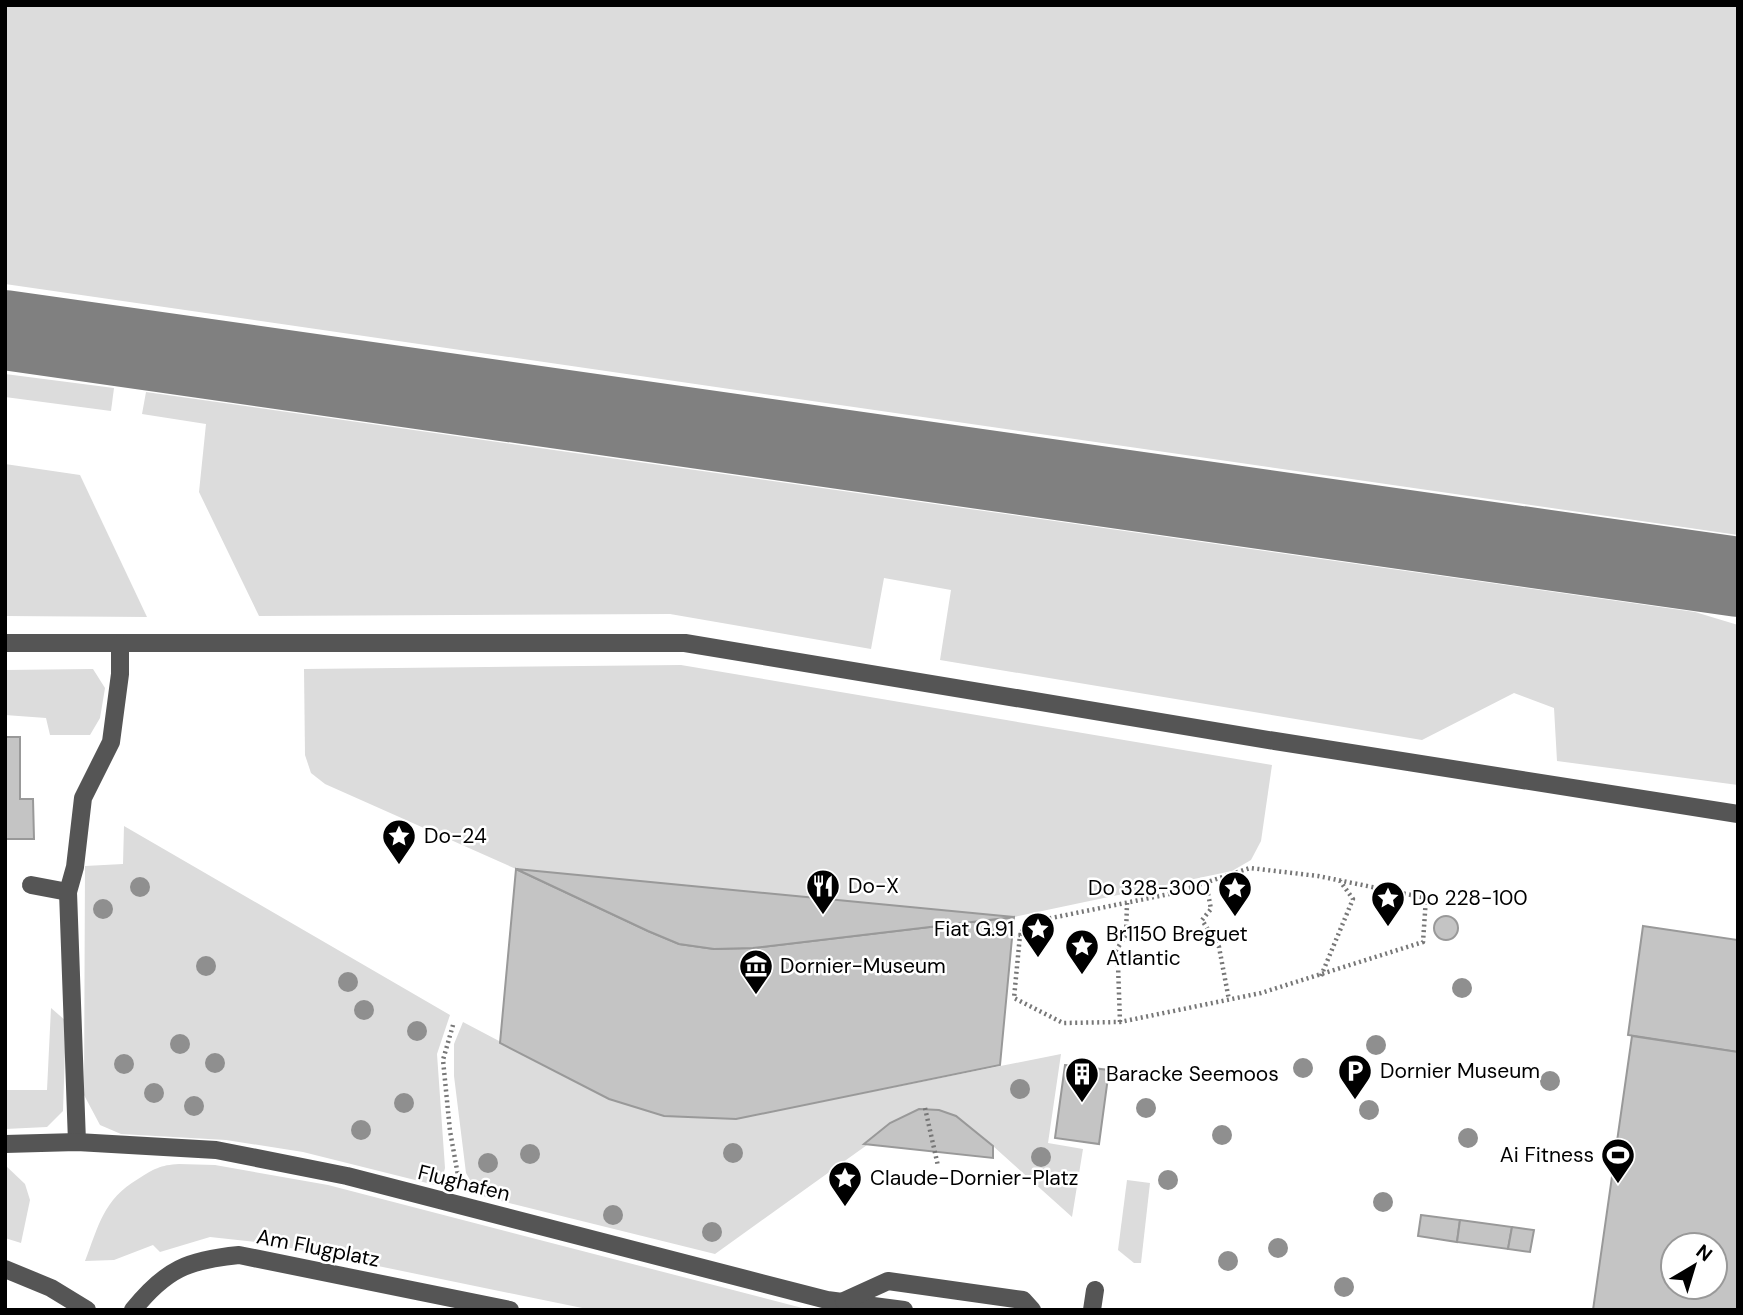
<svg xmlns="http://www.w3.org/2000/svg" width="1743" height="1315" viewBox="0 0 1743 1315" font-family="'DM Sans',sans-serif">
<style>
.green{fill:#dcdcdc}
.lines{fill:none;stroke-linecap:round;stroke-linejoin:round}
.taxiway{stroke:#808080;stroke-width:80}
.building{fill:#c4c4c4;stroke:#999;stroke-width:2;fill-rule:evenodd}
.path{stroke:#777;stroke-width:4.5;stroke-dasharray:2 3.5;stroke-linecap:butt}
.minor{stroke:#555;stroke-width:18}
.tree{fill:#8f8f8f}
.labels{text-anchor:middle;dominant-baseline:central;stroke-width:5;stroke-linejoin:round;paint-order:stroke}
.poi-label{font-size:21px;fill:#000;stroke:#fff;text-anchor:start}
.street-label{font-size:21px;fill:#000;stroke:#fff}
</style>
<rect width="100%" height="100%" fill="#fff"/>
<!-- green -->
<g class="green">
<path d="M5,5H1738V535L5,284Z"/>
<path d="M5,374L114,388L111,411L5,397Z"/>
<path d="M146,392L1695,612L1738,625V785L1557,761L1554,708L1514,693L1422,740L940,660L951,590L884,578L871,649L670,614L259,616L199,492L206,424L142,414Z"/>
<path d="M5,464L80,475L147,617L5,616Z"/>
<path d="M681,665L1272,765L1261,841L1251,860L1232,871L1014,917L516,869L325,784L311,773L305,755L304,669Z"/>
<path d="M93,669L105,688L100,718L90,735H50L46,718L5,715V670Z"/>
<path d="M124,826L450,1015L437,1054L445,1168L443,1176L435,1185L303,1152L226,1140L121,1134L100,1125L84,1095L85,866L123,864Z"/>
<path d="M51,1008L66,1021L63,1111L47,1127L5,1129V1090H47Z"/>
<path d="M463,1022L609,1099L664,1116L736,1119L1061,1054L1048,1143L1083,1149L1072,1217L993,1146L956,1116L939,1110L919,1109L890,1123L867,1145L715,1254L485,1197L474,1187L466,1173L454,1076V1044Z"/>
<path d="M179,1164L215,1165L328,1185L810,1310H592L266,1243L210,1237L160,1252L153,1245L114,1260L85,1261C99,1225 103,1200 138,1179C154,1169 160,1165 179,1164Z"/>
<path d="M5,1165L25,1184L30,1200L21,1243L5,1238Z"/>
<path d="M1127,1180L1150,1183L1141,1263H1134L1118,1250Z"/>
</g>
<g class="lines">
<!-- taxiway -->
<path class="taxiway" d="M5,330L1738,577"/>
</g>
<!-- building -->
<g class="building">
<path d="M5,737H20V799H33L34,839H5Z"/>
<path d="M516,869L648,931L679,944L714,949L753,948L1014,917L1000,1065L736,1119L664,1116L609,1099L500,1043Z"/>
<path d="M516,869L1014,917L753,948L714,949L679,944L648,931Z"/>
<circle cx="1446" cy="928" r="12"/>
<path d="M1643,926L1738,940V1052L1628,1035Z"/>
<path d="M1632,1036L1738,1052V1310H1593ZM1673,1245H1715V1287H1673Z"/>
<path d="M1065,1065L1109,1070L1099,1144L1055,1138Z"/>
<path d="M919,1109L939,1110L956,1116L993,1146V1158L864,1144L890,1123Z"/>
<path d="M1421,1215L1460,1220L1457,1242L1418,1236Z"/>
<path d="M1460,1220L1512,1227L1508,1249L1457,1242Z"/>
<path d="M1512,1227L1534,1230L1530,1252L1508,1249Z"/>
</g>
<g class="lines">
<!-- path -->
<g class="path">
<path d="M1206,883L1211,909L1202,920L1219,947L1229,1000"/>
<path d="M1013,935H1020L1014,998L1063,1023L1120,1022L1261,993L1423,942L1426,898L1318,876L1250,868L1174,893L1027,923L1020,935"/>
<path d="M1321,976L1353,899L1340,881"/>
<path d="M1120,1022L1118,965L1115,952L1126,935L1127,903"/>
<path d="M453,1025L443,1060L450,1131L459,1181"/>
<path d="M925,1108L938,1166"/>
</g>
<!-- minor -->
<g class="minor">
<path d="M5,643H685L1275,741L1738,814"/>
<path d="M31,885L68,892"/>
<path d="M77,1142L68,892L75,867L83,798L111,742L120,674V644"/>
<path d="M5,1144L77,1142L216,1150L347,1176L827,1300L904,1310"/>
<path d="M5,1269L51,1288L87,1310"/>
<path d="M844,1301L888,1281L1023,1300L1032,1310"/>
<path d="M133,1310C166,1269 188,1260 239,1255L510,1310"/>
<path d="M1092,1310L1095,1290"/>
</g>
</g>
<!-- trees -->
<g class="tree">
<circle cx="140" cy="887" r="10"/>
<circle cx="103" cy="909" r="10"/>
<circle cx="206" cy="966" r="10"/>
<circle cx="348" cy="982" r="10"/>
<circle cx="1462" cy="988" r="10"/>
<circle cx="364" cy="1010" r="10"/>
<circle cx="417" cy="1031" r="10"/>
<circle cx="180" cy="1044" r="10"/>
<circle cx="1376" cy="1045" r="10"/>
<circle cx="215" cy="1063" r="10"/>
<circle cx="124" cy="1064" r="10"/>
<circle cx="1303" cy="1068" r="10"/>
<circle cx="1550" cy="1081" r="10"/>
<circle cx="1020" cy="1089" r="10"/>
<circle cx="154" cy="1093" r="10"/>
<circle cx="404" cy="1103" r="10"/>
<circle cx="194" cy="1106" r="10"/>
<circle cx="1146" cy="1108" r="10"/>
<circle cx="1369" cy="1110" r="10"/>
<circle cx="361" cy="1130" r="10"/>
<circle cx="1222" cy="1135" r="10"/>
<circle cx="1468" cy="1138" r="10"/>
<circle cx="733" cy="1153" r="10"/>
<circle cx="530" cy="1154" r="10"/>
<circle cx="1041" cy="1157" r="10"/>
<circle cx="488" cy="1163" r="10"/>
<circle cx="1168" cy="1180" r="10"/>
<circle cx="1383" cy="1202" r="10"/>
<circle cx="613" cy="1215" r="10"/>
<circle cx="712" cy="1232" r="10"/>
<circle cx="1278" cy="1248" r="10"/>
<circle cx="1228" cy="1261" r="10"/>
<circle cx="1344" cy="1287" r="10"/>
</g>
<!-- icons -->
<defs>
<g id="sight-pin" transform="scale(1.75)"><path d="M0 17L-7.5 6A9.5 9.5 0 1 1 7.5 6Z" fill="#000" stroke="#fff"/><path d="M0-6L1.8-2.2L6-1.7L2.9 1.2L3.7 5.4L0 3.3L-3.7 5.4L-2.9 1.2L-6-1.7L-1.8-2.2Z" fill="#fff"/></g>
<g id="restaurant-pin" transform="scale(1.75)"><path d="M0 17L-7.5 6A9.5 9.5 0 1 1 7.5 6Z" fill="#000" stroke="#fff"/><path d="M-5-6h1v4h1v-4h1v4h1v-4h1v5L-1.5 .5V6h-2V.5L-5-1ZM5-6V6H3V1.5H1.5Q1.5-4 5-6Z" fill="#fff"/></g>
<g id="museum-pin" transform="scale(1.75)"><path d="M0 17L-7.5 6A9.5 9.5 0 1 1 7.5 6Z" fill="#000" stroke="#fff"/><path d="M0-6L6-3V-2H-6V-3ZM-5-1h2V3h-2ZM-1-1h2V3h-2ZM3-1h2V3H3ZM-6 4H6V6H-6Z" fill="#fff"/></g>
<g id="parking-pin" transform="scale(1.75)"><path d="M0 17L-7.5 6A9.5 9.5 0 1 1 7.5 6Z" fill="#000" stroke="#fff"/><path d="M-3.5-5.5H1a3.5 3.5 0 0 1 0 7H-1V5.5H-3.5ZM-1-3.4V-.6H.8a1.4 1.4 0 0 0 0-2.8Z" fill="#fff"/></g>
<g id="building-pin" transform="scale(1.75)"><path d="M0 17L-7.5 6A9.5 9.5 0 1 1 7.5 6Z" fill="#000" stroke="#fff"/><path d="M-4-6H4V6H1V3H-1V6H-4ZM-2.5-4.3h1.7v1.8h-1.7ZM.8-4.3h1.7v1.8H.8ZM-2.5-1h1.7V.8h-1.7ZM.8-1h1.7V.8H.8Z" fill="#fff"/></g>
<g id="stadium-pin" transform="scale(1.75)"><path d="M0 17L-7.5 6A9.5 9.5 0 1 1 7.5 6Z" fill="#000" stroke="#fff"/><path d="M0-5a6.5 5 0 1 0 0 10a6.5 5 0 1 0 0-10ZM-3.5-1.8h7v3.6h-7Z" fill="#fff"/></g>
</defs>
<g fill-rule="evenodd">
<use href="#sight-pin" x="399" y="836"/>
<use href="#restaurant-pin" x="823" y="886"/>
<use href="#sight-pin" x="1235" y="888"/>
<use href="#sight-pin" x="1388" y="898"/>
<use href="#sight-pin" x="1038" y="929"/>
<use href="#sight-pin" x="1082" y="946"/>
<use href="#museum-pin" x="756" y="966"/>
<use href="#parking-pin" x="1355" y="1071"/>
<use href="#building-pin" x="1082" y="1074"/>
<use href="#stadium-pin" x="1618" y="1155"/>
<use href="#sight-pin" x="845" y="1178"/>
</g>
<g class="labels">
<!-- poi labels -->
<g class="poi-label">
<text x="424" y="836">Do-24</text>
<text x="848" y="886">Do-X</text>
<text x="1210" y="888" text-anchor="end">Do 328-300</text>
<text x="1412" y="898">Do 228-100</text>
<text x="1014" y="929" text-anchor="end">Fiat G.91</text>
<text x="1106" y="934">Br1150 Breguet<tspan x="1106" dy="24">Atlantic</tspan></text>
<text x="780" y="966">Dornier-Museum</text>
<text x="1380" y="1071">Dornier Museum</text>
<text x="1106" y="1074">Baracke Seemoos</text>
<text x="1594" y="1155" text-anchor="end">Ai Fitness</text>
<text x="870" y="1178">Claude-Dornier-Platz</text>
</g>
<!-- street labels -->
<g class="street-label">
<text transform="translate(464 1183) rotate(14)">Flughafen</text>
<text transform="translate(318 1248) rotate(11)">Am Flugplatz</text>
</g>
</g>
<!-- border -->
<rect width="1743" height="1315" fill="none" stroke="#000000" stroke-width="14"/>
<!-- north arrow -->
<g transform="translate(1694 1266) rotate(38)"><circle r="33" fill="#ffffff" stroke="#999999" stroke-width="2"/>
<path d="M0-5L12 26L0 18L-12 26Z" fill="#000000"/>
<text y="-10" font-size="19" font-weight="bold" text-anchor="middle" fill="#000000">N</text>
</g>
</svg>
